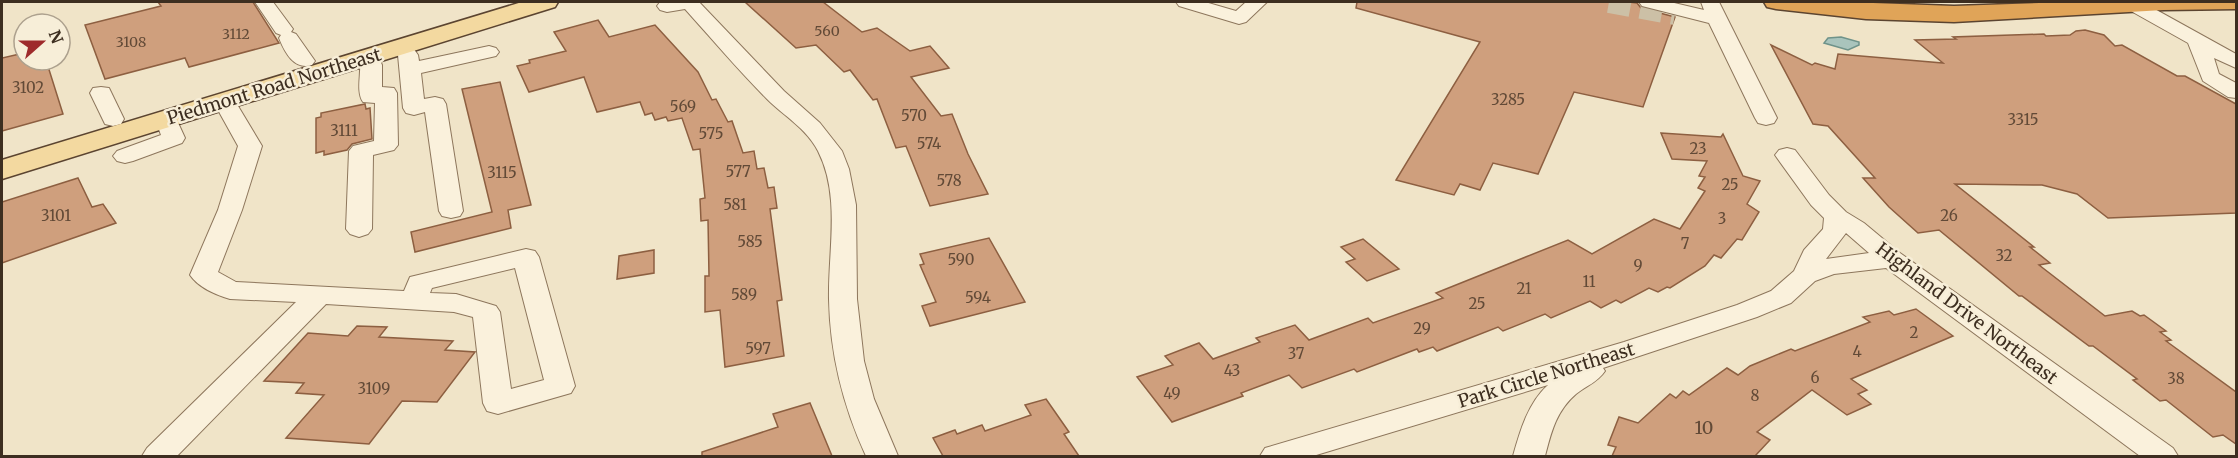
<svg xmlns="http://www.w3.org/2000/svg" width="2238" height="458" viewBox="0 0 2238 458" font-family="Merriweather,serif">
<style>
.water{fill:#a9c4bc;stroke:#6f938a;stroke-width:1.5}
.building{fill:#cf9f7d;stroke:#8d5f41;stroke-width:1.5}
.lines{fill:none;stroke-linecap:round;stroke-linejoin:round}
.minor-tunnel{stroke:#ccc0a6;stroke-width:22;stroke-dasharray:22 10;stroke-linecap:butt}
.minor-casing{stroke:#8d765c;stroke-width:2}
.major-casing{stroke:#5b4430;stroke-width:3}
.highway-casing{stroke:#5b4430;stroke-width:3}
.minor{fill:#faf1dc;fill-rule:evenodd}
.major{fill:#f3d9a0;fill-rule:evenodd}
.highway{fill:#e0a458;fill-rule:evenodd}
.labels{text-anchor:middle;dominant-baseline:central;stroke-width:5;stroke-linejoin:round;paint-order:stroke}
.far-number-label{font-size:14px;fill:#624a37}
.number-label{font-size:15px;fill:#624a37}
.street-label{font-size:18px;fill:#3d2e20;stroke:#f7eed8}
.near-number-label{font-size:18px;fill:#624a37}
</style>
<rect width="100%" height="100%" fill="#f0e4c8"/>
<!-- water -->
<path class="water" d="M1841,37L1859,42V45L1848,50L1824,43L1828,38Z"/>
<!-- building -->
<g class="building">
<path d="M158,2H253L279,43L189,67L185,58L105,79L85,25L161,6Z"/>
<path d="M745,2H823L862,32L877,28L910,51L930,46L949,68L911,77L941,116L952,114L968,154L988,194L930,206L906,146L896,148L877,99L873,100L850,70L844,72L816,45L796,48Z"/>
<path d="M1357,2H1629L1637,3L1641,8L1675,17L1643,107L1574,92L1538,174L1493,163L1480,190L1460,184L1454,195L1396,180L1480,42L1356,8Z"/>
<path d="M598,20L609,37L655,25L698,72L712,100L716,99L728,122L732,121L743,153L754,151L757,169L764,168L768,188L774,187L777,208L770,209L782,300L777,301L784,356L725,367L720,310L705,312V276H709L708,220L701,221L700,199L705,198L700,149L693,150L682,118L668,121L666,117L655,120L652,113L645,115L640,102L597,112L584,77L529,92L517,66L530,63L529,60L566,51L554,32Z"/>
<path d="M2085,30L2104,35L2115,46L2122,45L2177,76H2185L2236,104V213L2108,218L2077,194L2042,185L1955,184L2034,247H2030L2050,263L2039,265L2105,316L2132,311L2140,316L2144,315L2166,331L2160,332L2171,340L2166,341L2236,392V444L2223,435L2213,437L2166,400L2160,401L2133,380L2137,379L2093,346H2089L2022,296H2019L1939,230L1918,233L1889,207L1863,178H1875L1828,126L1813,124L1771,45L1812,65L1815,63L1835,69L1838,54L1943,63L1915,40L1956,39L1953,37L2044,34L2046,36L2070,35L2076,31Z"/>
<path d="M24,53V60H46L63,114L2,131V58Z"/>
<path d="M500,82L531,205L508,210L511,228L415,252L411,232L492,212L462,89Z"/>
<path d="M365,104L366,109L370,108L372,139L352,144L347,150L324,155V151L316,153V118L321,117V113Z"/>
<path d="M1661,133L1721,137L1723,134L1743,176L1760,181L1747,204L1759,212L1742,240L1737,239L1721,258L1714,255L1705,266L1670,288L1667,287L1658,292L1649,288L1621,303L1616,300L1601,308L1590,301L1551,318L1545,314L1503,331L1498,327L1437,351L1433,347L1419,352L1417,349L1357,372L1354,369L1302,388L1289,375L1241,393L1243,396L1172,422L1137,377L1173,365L1165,356L1199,343L1213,359L1260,342L1256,338L1295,325L1309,340L1368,318L1373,323L1443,298L1436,293L1568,240L1592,254L1654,219L1680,229L1705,191L1698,188L1705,177L1699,176L1707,161L1672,159Z"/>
<path d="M78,178L92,207L103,204L116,223L2,263V202Z"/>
<path d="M989,238L1025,302L930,326L922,306L936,302L920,265L924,264L920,254Z"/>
<path d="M1363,239L1399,269L1367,281L1346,262L1355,259L1341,247Z"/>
<path d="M654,250V273L617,279L619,256Z"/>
<path d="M1916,309L1953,336L1851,379L1867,390L1858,394L1871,404L1847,415L1812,390L1757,432L1770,440L1755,456H1612L1616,447L1608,445L1619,417L1638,423L1670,394L1676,398L1683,391L1689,395L1727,368L1738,375L1750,366L1791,349L1795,351L1870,322L1863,317L1889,311L1894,315Z"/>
<path d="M357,326L387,327L379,337L453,341L445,350L475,352L437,402L402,401L369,444L286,438L324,395L296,393L304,383L264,381L308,333L348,336Z"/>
<path d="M1046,399L1069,432L1064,434L1079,456H943L933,438L955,430L957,434L982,425L985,431L1031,415L1025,405Z"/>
<path d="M810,403L832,456H702V452L778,427L773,414Z"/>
</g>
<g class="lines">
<!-- minor-tunnel -->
<path class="minor-tunnel" d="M1609,2L1675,14"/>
<!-- minor casing -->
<g class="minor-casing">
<g id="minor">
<path d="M255,2H273L293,29L291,32L296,34L315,61L312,65C294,70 285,53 279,38L281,35L276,33Z"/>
<path d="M660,2H699L784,91L820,123L842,151L849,169L856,205L857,299L864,361L874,399L898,456H866C843,406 830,354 829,299C828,250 841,196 818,151C807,129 784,116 767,99C738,70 712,39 685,9L667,12L660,10L657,6Z"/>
<path d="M1176,2H1205L1236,11L1246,2H1267L1246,22L1239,24L1179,6Z"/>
<path d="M1639,2H1670L1704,10L1701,2H1719L1777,118L1774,123L1766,125L1758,123L1755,118L1709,23L1642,6Z"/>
<path d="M2120,2H2142L2236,54V68L2214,58L2219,74L2236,83V98L2228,97L2203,81L2188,43L2122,6Z"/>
<path d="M402,40L409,42L418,55L419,61L489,46L496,48L499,52L496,56L421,73L424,99L435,97L443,99L446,104L463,211L460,216L451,218L442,216L439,211L425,112L414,115L406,113L403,108L398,55L392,46L395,42Z"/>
<path d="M369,50L376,52L382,65V87L394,88L397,93L398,145L394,150L373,155L372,229L368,234L359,237L350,234L346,229L349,151L353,146L374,141L375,103L363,102C355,90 363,70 359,56L362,52Z"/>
<path d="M101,87L109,88L124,119L121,124L113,126L105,124L90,93L93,88Z"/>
<path d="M224,94L232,96L262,146L242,210L218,272L236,282L404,291L410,277L526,249L535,251L539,257L575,386L571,393L498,414L487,411L483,403L473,317L454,312L326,304L177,456H142L147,448L296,302L230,299C216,295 198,287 190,275L218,210L238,146L213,101L216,96ZM515,268L544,380L511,389L500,312L496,306L456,294L430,293L432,288Z"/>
<path d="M166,112L174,114L185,138L182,143L133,161L125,163L117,161L113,156L117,151L161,135L155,119L158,114Z"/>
<path d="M1787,148L1795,150L1829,195L1846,212L1864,223L1900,253L2173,448L2178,456H2140L1886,268L1834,274L1815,281L1791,303L1757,317L1603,368L1605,371C1598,382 1586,386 1576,394C1556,411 1551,433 1545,456H1513C1520,431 1528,403 1548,385L1313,456H1260L1265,448L1624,342L1737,305L1771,291L1794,271L1804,250L1823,229L1824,218L1811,205L1775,155L1779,150ZM1846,233L1869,253L1826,259Z"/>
</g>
</g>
<!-- major casing -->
<g class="major-casing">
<path id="major" d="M522,2H558L555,7L2,179V160Z"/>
</g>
<!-- highway casing -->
<g class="highway-casing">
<path id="highway" d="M1764,2H1846L1954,6L2069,2H2236V9L2164,10L1954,22L1866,19L1776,9L1767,7Z"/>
</g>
<!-- minor -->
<use href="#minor" class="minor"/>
<!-- major -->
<use href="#major" class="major"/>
<!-- highway -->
<use href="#highway" class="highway"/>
</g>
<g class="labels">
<!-- far-number labels -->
<g class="far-number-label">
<text x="827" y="31">560</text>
<text x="236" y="34">3112</text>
<text x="131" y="42">3108</text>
</g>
<!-- number labels -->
<g class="number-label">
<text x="28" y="87">3102</text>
<text x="1508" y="99">3285</text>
<text x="683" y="106">569</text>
<text x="914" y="115">570</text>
<text x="2023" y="119">3315</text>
<text x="344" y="130">3111</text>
<text x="711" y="133">575</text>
<text x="929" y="143">574</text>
<text x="1698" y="148">23</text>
<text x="738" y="171">577</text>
<text x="502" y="172">3115</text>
<text x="949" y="180">578</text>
<text x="1730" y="184">25</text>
<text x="735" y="204">581</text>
<text x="56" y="215">3101</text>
<text x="1949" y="215">26</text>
<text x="1722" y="218">3</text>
<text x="750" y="241">585</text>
<text x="1685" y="243">7</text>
<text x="2004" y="255">32</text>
<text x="961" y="259">590</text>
<text x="1638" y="265">9</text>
<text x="1589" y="281">11</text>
<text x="1524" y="288">21</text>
<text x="744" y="294">589</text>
<text x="978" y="297">594</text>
<text x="1477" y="303">25</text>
<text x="1422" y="328">29</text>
<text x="1914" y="332">2</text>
<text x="758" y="348">597</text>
<text x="1857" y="351">4</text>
<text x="1296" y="353">37</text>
<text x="1232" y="370">43</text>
<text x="1815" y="377">6</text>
<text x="2176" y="378">38</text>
<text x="374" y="388">3109</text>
<text x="1172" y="393">49</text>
<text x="1755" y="395">8</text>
</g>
<!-- street labels -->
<g class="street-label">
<text transform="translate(274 86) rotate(-17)">Piedmont Road Northeast</text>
<text transform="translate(1967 313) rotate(37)">Highland Drive Northeast</text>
<text transform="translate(1546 375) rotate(-17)">Park Circle Northeast</text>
</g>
<!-- near-number labels -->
<g class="near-number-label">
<text x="1704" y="427">10</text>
</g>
</g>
<!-- border -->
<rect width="2238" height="458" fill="none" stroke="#3d2e20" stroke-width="6"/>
<!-- north arrow -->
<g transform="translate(42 42) rotate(69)"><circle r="28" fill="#f7eed8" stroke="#ada18e" stroke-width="1.5"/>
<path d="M0-4.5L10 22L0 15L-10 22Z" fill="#9e2a2b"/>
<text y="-9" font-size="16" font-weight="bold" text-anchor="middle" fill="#3d2e20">N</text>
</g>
</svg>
